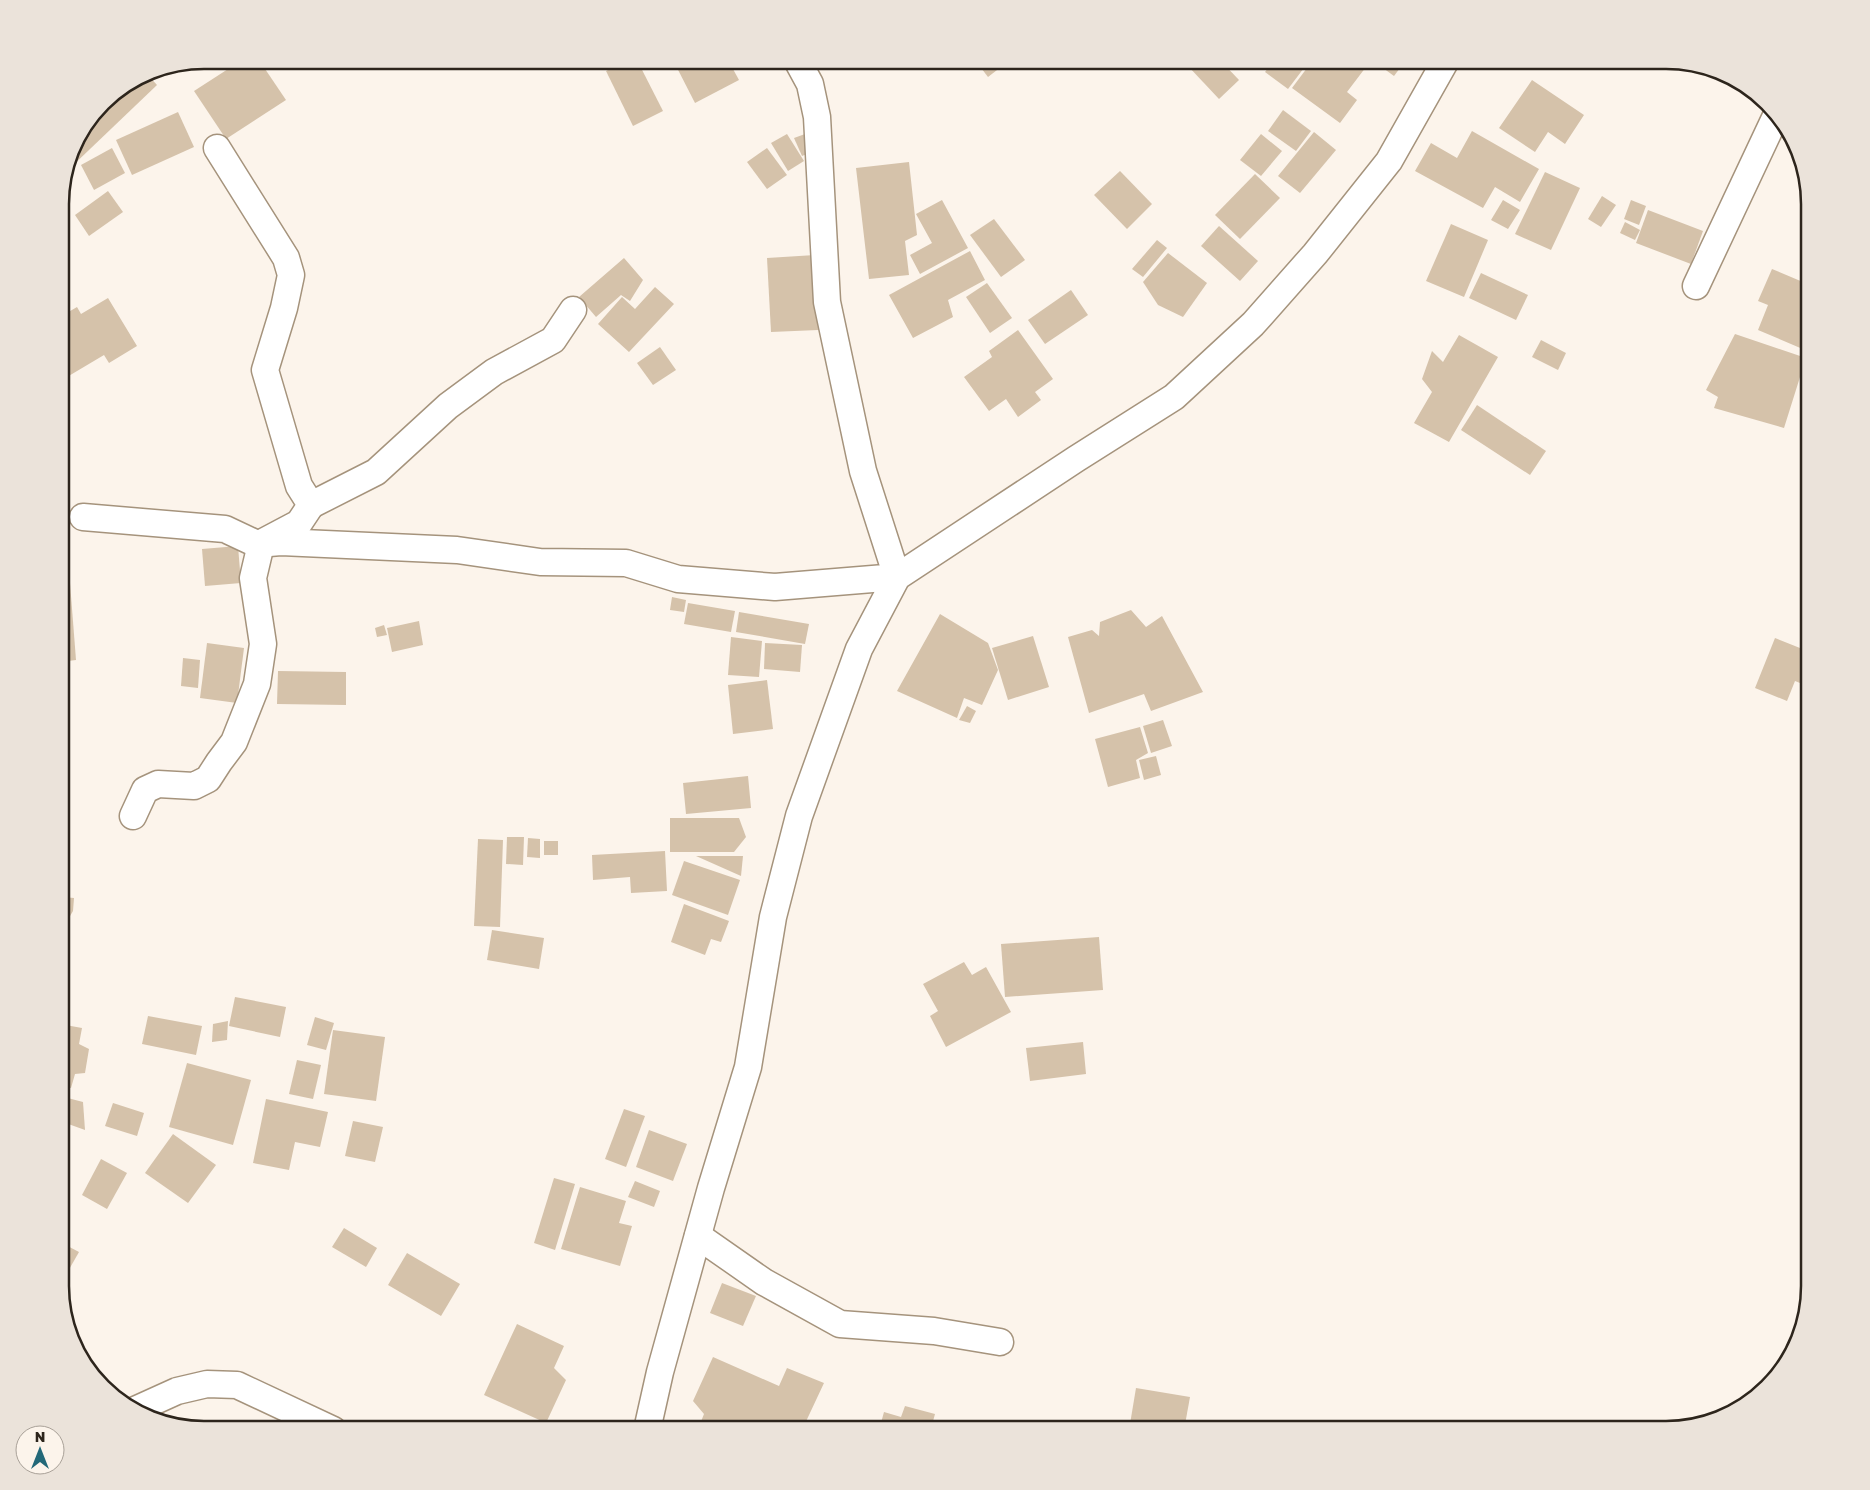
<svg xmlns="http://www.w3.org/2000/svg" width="1870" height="1490" viewBox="0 0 1870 1490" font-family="'Golos Text',sans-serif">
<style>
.building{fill:#d5c2aa}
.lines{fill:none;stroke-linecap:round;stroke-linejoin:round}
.minor-casing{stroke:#a5937c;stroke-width:29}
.minor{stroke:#fff;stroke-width:26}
.rim{fill:none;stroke:#2d251c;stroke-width:2.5}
</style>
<rect width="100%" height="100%" fill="#fcf4eb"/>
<!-- building -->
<g class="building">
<path d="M242,60H259L286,100L226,139L194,91Z"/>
<path d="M628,60H637L663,111L633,126L606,71Z"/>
<path d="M673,60H728L739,80L695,103Z"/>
<path d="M975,60H1010L988,77Z"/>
<path d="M1194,60H1220L1239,80L1219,99L1188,66Z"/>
<path d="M1274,60H1310L1288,89L1265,72Z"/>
<path d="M1313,60H1364L1369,63L1347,92L1357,100L1340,123L1292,88Z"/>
<path d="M1372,60H1406L1394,76Z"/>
<path d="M146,73L157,85L67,171L75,141L109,96Z"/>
<path d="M1532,80L1584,115L1565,144L1548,132L1535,152L1499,128Z"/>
<path d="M1283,110L1311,131L1296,151L1268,131Z"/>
<path d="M178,112L194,147L132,175L116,140Z"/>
<path d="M1472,131L1539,169L1520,202L1495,187L1483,208L1415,171L1431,143L1457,158Z"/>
<path d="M1314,132L1336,150L1300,193L1278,176Z"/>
<path d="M787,134L804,161L788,171L771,143Z"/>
<path d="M805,134L812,152L802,156L794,138Z"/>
<path d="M1261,134L1282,151L1261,176L1240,160Z"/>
<path d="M112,148L125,173L94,190L81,165Z"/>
<path d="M767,148L787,175L767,189L747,162Z"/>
<path d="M909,162L917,235L905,241L909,275L869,279L856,168Z"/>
<path d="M1120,171L1152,204L1127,229L1094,195Z"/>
<path d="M1545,172L1580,188L1551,250L1515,234Z"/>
<path d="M1255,174L1280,198L1240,239L1215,215Z"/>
<path d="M108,191L123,212L89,236L75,215Z"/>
<path d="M1602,196L1616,205L1601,227L1588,219Z"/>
<path d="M942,200L968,248L920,274L910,255L932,243L916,214Z"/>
<path d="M1503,200L1520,210L1508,229L1491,220Z"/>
<path d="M1631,200L1646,206L1639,225L1624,219Z"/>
<path d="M1648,210L1703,231L1691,264L1636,243Z"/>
<path d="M994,219L1025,260L1001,277L970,235Z"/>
<path d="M1625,222L1640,230L1635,240L1620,233Z"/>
<path d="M1451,224L1488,240L1464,297L1426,281Z"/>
<path d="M1219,226L1258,261L1240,281L1201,246Z"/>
<path d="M1157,240L1167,248L1143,277L1132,269Z"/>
<path d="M970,251L985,280L948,300L953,317L913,338L889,295Z"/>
<path d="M1168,253L1207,283L1183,317L1158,305L1143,282Z"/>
<path d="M815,255L818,330L771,332L767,258Z"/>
<path d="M624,258L643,280L630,301L621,295L596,317L579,297Z"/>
<path d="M1772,269L1810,285V340L1805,350L1758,330L1768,305L1758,301Z"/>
<path d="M1481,273L1528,295L1516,320L1469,298Z"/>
<path d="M987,283L1012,318L990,333L966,297Z"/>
<path d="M655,287L674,304L629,352L598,324L622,297L635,309Z"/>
<path d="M1071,290L1088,315L1045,344L1028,320Z"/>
<path d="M108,298L137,346L109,363L104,355L67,377L60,365V317L77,307L81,314Z"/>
<path d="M1018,330L1053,379L1035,392L1041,400L1018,417L1006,399L989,411L964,377L992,357L989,351Z"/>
<path d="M1735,334L1806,358L1784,428L1714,408L1718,397L1706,390Z"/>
<path d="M1459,335L1498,357L1449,442L1414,423L1432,392L1422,379L1432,351L1443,362Z"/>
<path d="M1541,340L1566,353L1558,370L1532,357Z"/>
<path d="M660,347L676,370L653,385L637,363Z"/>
<path d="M1477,405L1546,451L1530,475L1461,430Z"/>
<path d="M238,546L241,583L205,586L202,549Z"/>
<path d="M70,583L76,660L60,662V584Z"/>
<path d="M672,597L686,600L684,612L670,610Z"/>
<path d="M688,603L735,611L731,632L684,624Z"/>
<path d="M1131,610L1146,627L1162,616L1203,692L1151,711L1144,694L1089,713L1068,637L1092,630L1099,636L1100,622Z"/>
<path d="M739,612L809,624L805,644L736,632Z"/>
<path d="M940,614L988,643L998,670L982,705L964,698L957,718L897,691Z"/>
<path d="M419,621L423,645L392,652L387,628Z"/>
<path d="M384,625L387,635L377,637L375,628Z"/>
<path d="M1033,636L1049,687L1008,700L992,648Z"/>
<path d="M731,637L762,641L759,677L728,675Z"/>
<path d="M1775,638L1810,652V687L1795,681L1787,701L1755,688Z"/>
<path d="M207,643L244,648L237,703L200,698Z"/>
<path d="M765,643L802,645L800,672L764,669Z"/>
<path d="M183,658L200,660L198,688L181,686Z"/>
<path d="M278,671L346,672V705L277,704Z"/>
<path d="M767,680L773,729L733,734L728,685Z"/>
<path d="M967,706L976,711L970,723L959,720Z"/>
<path d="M1163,720L1172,746L1151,753L1143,726Z"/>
<path d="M1140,727L1148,753L1136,760L1140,778L1108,787L1095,739Z"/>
<path d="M1156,756L1161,775L1144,780L1139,760Z"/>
<path d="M748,776L751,808L686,814L683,783Z"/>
<path d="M670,818H739L746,837L734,852H670Z"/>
<path d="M507,837H524L523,865L506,864Z"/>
<path d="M528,838L540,839V858L527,857Z"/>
<path d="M478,839L503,840L500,927L474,926Z"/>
<rect x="544" y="841" width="14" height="14"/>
<path d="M665,851L667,891L631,893L630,877L593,880L592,855Z"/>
<path d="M696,856H743L741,876Z"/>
<path d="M684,861L740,880L728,915L672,895Z"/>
<path d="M60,878H65L63,897L74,898L73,911L63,928H60Z"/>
<path d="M684,904L729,921L721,942L711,939L705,955L671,942Z"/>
<path d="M492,930L544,938L539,969L487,960Z"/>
<path d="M1099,937L1103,990L1005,997L1001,944Z"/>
<path d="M964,962L972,975L986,967L1011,1012L946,1047L930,1016L938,1011L923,984Z"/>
<path d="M235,997L286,1007L280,1037L229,1026Z"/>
<path d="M148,1016L202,1026L196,1055L142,1044Z"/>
<path d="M315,1017L334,1023L326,1050L307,1045Z"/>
<path d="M228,1021L227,1040L212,1042L213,1024Z"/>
<path d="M60,1024L82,1028L79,1044L89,1049L85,1073L75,1074L71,1088L60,1086Z"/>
<path d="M333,1030L385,1037L376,1101L324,1094Z"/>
<path d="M1083,1042L1086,1074L1030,1081L1026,1048Z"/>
<path d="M297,1060L321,1065L313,1099L289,1094Z"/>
<path d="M187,1063L251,1080L233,1145L169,1127Z"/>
<path d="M60,1096L83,1102L85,1130L60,1121Z"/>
<path d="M266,1099L328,1112L320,1147L295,1142L289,1170L253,1163Z"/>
<path d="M113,1103L144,1113L137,1136L105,1126Z"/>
<path d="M624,1109L645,1116L626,1167L605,1159Z"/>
<path d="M353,1121L383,1127L375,1162L345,1156Z"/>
<path d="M60,1130L65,1132L60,1140Z"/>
<path d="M649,1130L687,1144L673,1181L636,1167Z"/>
<path d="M173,1134L216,1165L188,1203L145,1173Z"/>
<path d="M101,1159L127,1173L107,1209L82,1195Z"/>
<path d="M554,1178L575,1184L555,1250L534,1243Z"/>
<path d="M635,1181L660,1191L654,1207L628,1197Z"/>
<path d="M580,1187L626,1201L619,1223L632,1226L620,1266L561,1249Z"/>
<path d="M344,1228L377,1248L366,1267L332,1247Z"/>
<path d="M60,1242L79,1252L63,1280L60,1279Z"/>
<path d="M407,1253L460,1284L441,1316L388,1285Z"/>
<path d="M722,1283L756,1296L743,1326L710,1313Z"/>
<path d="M517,1324L564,1346L554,1368L566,1380L546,1423L484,1395Z"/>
<path d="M713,1357L779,1386L787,1368L824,1383L802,1430L698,1429L704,1414L693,1401Z"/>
<path d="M1136,1388L1190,1397L1184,1430H1129Z"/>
<path d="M905,1406L935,1414L932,1425L947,1430H879L884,1412L901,1417Z"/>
<path d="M960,1425L978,1429V1430H959Z"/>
</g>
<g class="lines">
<!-- minor casing -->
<g class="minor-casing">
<g id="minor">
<path d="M217,148L286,258L291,275L284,308L265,370L299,486L311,505L299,523L265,541"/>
<path d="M1696,286L1776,116"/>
<path d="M311,505L376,472L448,406L494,372L553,340L573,310"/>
<path d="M83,517L225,529L257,544L281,542L457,550L540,562L626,563L678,579L775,587L897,577L863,471L827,302L817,117L810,84L797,60"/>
<path d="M133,816L145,790L158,784L194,786L208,779L219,762L234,742L257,684L263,644L253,578L261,544"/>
<path d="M698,1236L764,1282L840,1324L934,1331L1000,1342"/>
<path d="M135,1410L177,1391L207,1384L237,1385L333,1430"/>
<path d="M647,1430L660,1372L711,1188L748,1067L773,917L799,816L859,649L897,577L1076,459L1174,397L1253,324L1315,254L1389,161L1446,60"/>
</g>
</g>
<!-- minor -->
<use href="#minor" class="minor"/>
</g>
<!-- crop -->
<path d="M0 0H1870V1490H0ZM204 69H1666A135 135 0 0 1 1801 204V1286A135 135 0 0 1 1666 1421H204A135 135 0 0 1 69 1286V204A135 135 0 0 1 204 69Z" fill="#ebe3da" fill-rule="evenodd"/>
<path class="rim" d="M204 69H1666A135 135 0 0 1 1801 204V1286A135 135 0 0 1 1666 1421H204A135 135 0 0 1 69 1286V204A135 135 0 0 1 204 69Z"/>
<!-- north arrow -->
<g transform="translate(40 1450)"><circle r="24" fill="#fcf4eb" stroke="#a9a198"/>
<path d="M0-4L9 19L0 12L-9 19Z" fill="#236878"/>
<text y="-8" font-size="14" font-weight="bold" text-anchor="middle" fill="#2d251c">N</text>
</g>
</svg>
